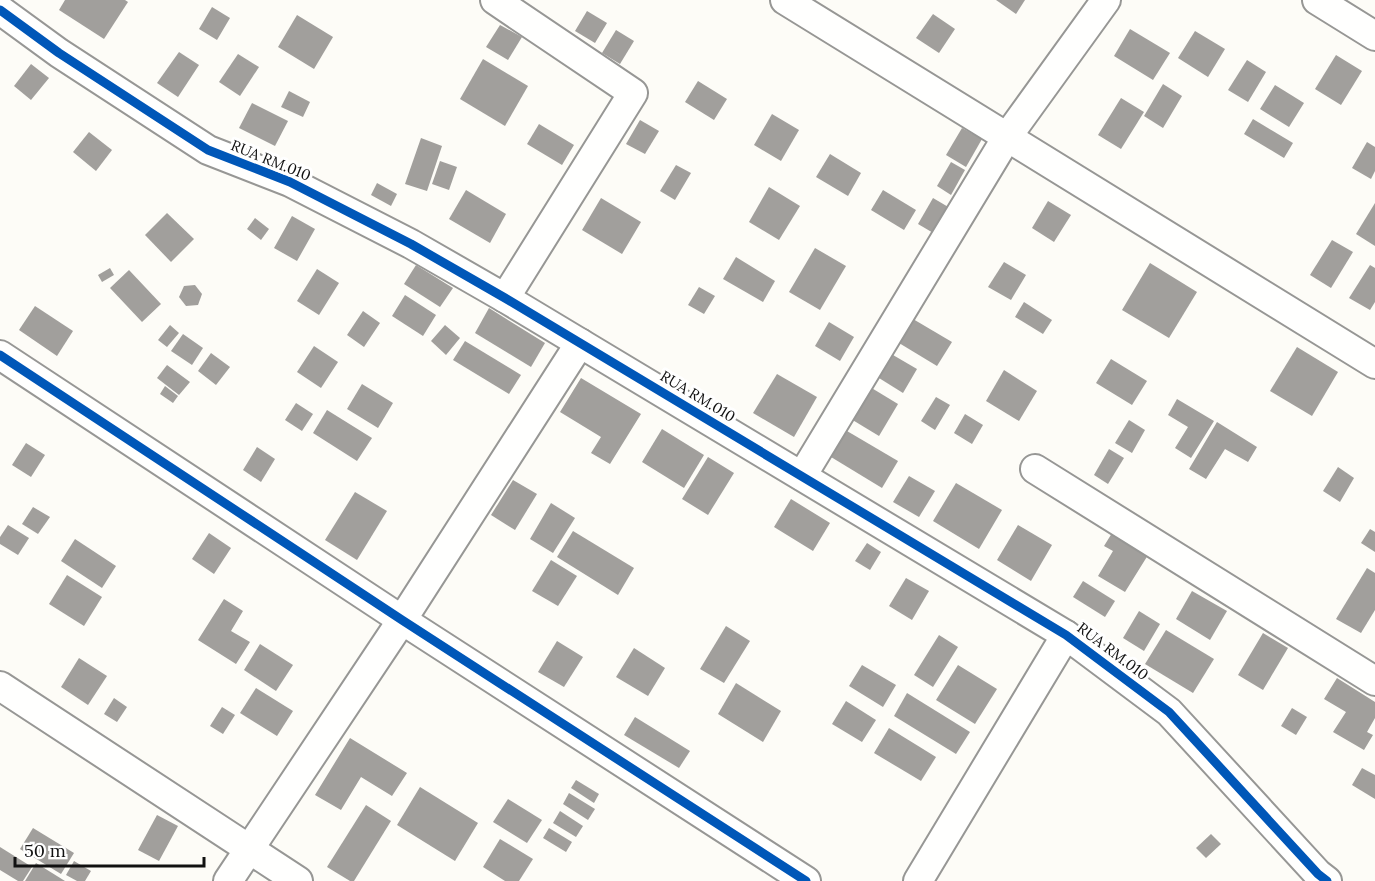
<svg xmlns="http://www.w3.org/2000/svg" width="1375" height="881" viewBox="0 0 1375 881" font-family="Lora,serif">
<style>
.building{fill:#a19f9c}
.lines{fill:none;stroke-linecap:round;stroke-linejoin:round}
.minor-casing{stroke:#979795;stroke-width:32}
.minor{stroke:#fffffe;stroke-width:28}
.cycleway-casing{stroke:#fff;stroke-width:13}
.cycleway{stroke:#0057b8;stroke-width:9}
.labels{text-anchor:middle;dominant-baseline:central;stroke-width:6;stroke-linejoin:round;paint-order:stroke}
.street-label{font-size:15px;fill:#111;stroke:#fff}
</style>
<rect width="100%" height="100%" fill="#fdfcf7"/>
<!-- building -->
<g class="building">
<path d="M65,0H125L128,2L104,39L59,10Z"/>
<path d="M996,0H1025L1016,14Z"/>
<path d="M212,7L230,18L217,40L199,29Z"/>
<path d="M587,11L607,23L595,43L575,31Z"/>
<path d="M933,14L955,29L939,53L916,38Z"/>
<path d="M297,15L333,37L314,69L278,47Z"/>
<path d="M500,25L522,37L508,60L486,47Z"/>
<path d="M1130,29L1170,53L1153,80L1114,56Z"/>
<path d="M616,30L634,41L620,64L602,53Z"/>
<path d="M1195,31L1225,49L1208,77L1178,58Z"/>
<path d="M179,52L199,65L178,97L157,83Z"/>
<path d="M238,54L259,67L240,96L219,82Z"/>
<path d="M1336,55L1362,71L1341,105L1315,89Z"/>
<path d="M483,59L528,86L505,126L460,99Z"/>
<path d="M1247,60L1266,72L1248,102L1228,90Z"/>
<path d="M31,64L49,78L31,100L14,86Z"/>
<path d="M698,81L727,99L714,120L685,102Z"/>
<path d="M1163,84L1182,96L1163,128L1144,116Z"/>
<path d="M1275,85L1304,103L1289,127L1260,109Z"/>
<path d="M289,91L310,102L303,117L281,107Z"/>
<path d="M1121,98L1144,112L1121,149L1098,135Z"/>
<path d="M252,103L288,121L275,146L239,128Z"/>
<path d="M772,114L799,130L781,161L754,145Z"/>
<path d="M1253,119L1293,143L1284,158L1244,134Z"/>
<path d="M640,120L659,131L645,154L626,144Z"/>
<path d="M539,124L574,145L562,165L527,144Z"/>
<path d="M962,128L982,139L966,167L946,155Z"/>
<path d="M89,132L112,150L96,171L73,152Z"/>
<path d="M421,138L442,146L427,191L405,184Z"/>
<path d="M1367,142L1375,147V171L1371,179L1352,168Z"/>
<path d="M830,154L861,173L848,196L816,177Z"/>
<path d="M440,161L457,167L449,190L432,184Z"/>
<path d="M951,162L965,170L951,195L937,186Z"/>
<path d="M676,165L691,173L675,200L660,191Z"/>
<path d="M377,183L397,194L391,206L371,195Z"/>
<path d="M769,187L800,206L779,240L749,222Z"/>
<path d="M466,190L506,214L490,243L449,219Z"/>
<path d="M883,190L916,210L904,230L871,210Z"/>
<path d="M601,198L641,222L622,254L582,230Z"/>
<path d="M933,198L950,208L935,234L918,224Z"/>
<path d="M1048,201L1071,215L1054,242L1032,228Z"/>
<path d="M1375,203V246L1356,234Z"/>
<path d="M167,213L194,239L171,262L145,235Z"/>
<path d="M292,216L315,229L297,261L274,248Z"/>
<path d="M255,218L269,229L261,240L247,229Z"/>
<path d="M1332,240L1353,252L1331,288L1310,275Z"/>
<path d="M815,248L846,266L820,310L789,292Z"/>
<path d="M736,257L775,281L763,302L723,279Z"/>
<path d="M1004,262L1026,275L1011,300L988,287Z"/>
<path d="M1150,263L1197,292L1169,338L1122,310Z"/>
<path d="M416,265L453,288L440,307L404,284Z"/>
<path d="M1370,265L1375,268V302L1370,310L1349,298Z"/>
<path d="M110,268L114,275L102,282L98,275Z"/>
<path d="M317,269L339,283L319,315L297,301Z"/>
<path d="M129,270L161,304L142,322L110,288Z"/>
<path d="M195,285L202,294L198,305L186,306L179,297L184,286Z"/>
<path d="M699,287L715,296L704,314L688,305Z"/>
<path d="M405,295L436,315L423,336L392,316Z"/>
<path d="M1024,302L1052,320L1043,334L1015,317Z"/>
<path d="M35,306L73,331L57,356L19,330Z"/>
<path d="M489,308L545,343L531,367L475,333Z"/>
<path d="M363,311L380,323L364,347L347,335Z"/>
<path d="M913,319L952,342L937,366L899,343Z"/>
<path d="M829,322L854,337L840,361L815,346Z"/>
<path d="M170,325L179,333L167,347L158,340Z"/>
<path d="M445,325L460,338L446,355L431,341Z"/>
<path d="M183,334L203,348L192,365L171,351Z"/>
<path d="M465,341L521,375L509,394L453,360Z"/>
<path d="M314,346L338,362L321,388L297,372Z"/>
<path d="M1297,347L1338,372L1312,416L1270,391Z"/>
<path d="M211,353L230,367L216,385L198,371Z"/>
<path d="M893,355L917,369L903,393L879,378Z"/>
<path d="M1111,359L1147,381L1132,405L1096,383Z"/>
<path d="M167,365L190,382L179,395L157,378Z"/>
<path d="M1004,370L1037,391L1019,421L986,401Z"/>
<path d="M777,374L817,397L794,437L753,413Z"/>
<path d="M581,378L641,414L610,464L591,453L601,437L560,412Z"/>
<path d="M362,384L393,403L378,428L347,409Z"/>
<path d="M865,384L898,404L879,436L846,416Z"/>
<path d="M165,386L178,396L173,403L160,394Z"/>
<path d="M936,397L950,405L935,430L921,421Z"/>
<path d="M1177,399L1214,421L1191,458L1175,448L1188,427L1168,415Z"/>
<path d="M296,403L313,414L302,431L285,420Z"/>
<path d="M327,410L372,438L357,461L313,433Z"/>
<path d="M965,414L983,425L972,444L954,433Z"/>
<path d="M1129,420L1145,430L1132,453L1115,443Z"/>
<path d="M1217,422L1257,447L1248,462L1225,449L1206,479L1189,469Z"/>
<path d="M662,429L704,455L684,488L642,462Z"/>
<path d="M847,431L898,461L882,488L831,457Z"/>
<path d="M26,443L45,455L31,477L12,465Z"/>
<path d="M257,447L275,459L261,482L243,470Z"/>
<path d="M1109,449L1124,458L1108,484L1094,475Z"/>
<path d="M708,457L734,473L708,515L682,499Z"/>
<path d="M1338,467L1354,478L1340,502L1323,491Z"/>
<path d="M909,476L935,491L919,517L893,502Z"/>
<path d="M513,480L537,494L515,530L491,515Z"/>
<path d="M956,483L1002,510L979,549L933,521Z"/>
<path d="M355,492L387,511L357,560L325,540Z"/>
<path d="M791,499L830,523L813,551L774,527Z"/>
<path d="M551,503L575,518L553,553L530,539Z"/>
<path d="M33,507L50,517L38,534L22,524Z"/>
<path d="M8,525L29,538L18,555L0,544V537Z"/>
<path d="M1018,525L1052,545L1031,581L997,560Z"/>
<path d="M1117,525L1153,547L1125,592L1098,576L1113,551L1104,546Z"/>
<path d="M1370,529L1375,532V552L1361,543Z"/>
<path d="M573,531L634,568L618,595L557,557Z"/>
<path d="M209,533L231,548L214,574L192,559Z"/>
<path d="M75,539L116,566L102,588L61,561Z"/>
<path d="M867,543L881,552L870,570L855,561Z"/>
<path d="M551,560L577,576L558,606L532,591Z"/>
<path d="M1367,568L1375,573V610L1361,633L1336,619Z"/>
<path d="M67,575L102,597L84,626L49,604Z"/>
<path d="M906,578L929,591L912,620L889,606Z"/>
<path d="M1083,581L1115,601L1105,617L1073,597Z"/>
<path d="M1192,591L1227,611L1210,640L1176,619Z"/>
<path d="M224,599L243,611L231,631L250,642L236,664L198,640Z"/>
<path d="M1139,611L1160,624L1144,651L1123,638Z"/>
<path d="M726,626L750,641L724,683L700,669Z"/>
<path d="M1166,630L1214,659L1193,693L1145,664Z"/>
<path d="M1263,633L1288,648L1263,690L1238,675Z"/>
<path d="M939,635L958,647L933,687L914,675Z"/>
<path d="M557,641L583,657L564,687L538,672Z"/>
<path d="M260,644L293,665L276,691L244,670Z"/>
<path d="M634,648L665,668L648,696L616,677Z"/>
<path d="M79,658L107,676L88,705L61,687Z"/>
<path d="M862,665L896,685L883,707L849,686Z"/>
<path d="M958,665L997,689L975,724L936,700Z"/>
<path d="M1337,678L1375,702V718L1367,732L1373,735L1364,750L1333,732L1346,712L1324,699Z"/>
<path d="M736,683L781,711L763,742L718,714Z"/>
<path d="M256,688L293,711L277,736L240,713Z"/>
<path d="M907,693L970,732L956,754L894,716Z"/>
<path d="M114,698L127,707L117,722L104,714Z"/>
<path d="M846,701L876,720L862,742L832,724Z"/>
<path d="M222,707L235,715L223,734L210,726Z"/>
<path d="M1292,708L1307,717L1296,735L1281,726Z"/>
<path d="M635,717L690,751L679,768L624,735Z"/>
<path d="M889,728L936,757L921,781L874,753Z"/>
<path d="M350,738L407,773L392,796L361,777L341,810L315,795Z"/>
<path d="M1362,768L1375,775V799L1352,785Z"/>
<path d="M576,780L599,794L594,803L571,788Z"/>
<path d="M420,787L478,823L455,861L397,825Z"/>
<path d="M569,793L595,809L588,820L563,804Z"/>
<path d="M508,799L542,820L527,843L493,822Z"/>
<path d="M366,805L391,821L354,881H350L327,867Z"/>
<path d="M560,811L583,826L576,837L553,823Z"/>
<path d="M157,815L178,826L159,861L138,850Z"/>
<path d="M33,828L74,853L61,874L20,849Z"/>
<path d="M549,828L572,842L566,852L543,838Z"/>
<path d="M1211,834L1221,844L1206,858L1196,848Z"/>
<path d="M500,839L533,859L519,881H505L483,867Z"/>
<path d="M0,847L32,867L23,881H18L0,870Z"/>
<path d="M74,861L91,871L85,881H77L66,875Z"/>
<path d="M36,863L65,881H25Z"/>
</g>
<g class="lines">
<!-- minor casing -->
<g class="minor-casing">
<g id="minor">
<path d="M495,0L633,93L505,298"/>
<path d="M785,0L1375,364"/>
<path d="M1317,0L1375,36"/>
<path d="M0,10L59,53L208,150L290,182L411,244L505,298L1066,635L1169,712L1318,874L1327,881"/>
<path d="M0,355L402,620L806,881"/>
<path d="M1035,469L1375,681"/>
<path d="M802,476L1007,137L1106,0"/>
<path d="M0,686L298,881"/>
<path d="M228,881L402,620L580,343"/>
<path d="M918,881L1066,635"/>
</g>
</g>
<!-- minor -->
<use href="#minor" class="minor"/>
<!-- cycleway casing -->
<g class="cycleway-casing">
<g id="cycleway">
<path d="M0,10L59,53L208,150L290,182L411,244L505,298L1066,635L1169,712L1318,874L1327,881"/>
<path d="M0,355L402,620L806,881"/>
</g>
</g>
<!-- cycleway -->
<use href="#cycleway" class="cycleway"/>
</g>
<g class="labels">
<!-- street labels -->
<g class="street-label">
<text transform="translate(271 160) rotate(22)">RUA RM.010</text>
<text transform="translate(698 396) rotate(31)">RUA RM.010</text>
<text transform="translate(1113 651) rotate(37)">RUA RM.010</text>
</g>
</g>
<!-- scale -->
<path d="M15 857v9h189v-9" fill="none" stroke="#111111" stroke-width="3"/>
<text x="24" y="857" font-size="18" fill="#111111" stroke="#ffffff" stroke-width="4.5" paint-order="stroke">50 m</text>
</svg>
